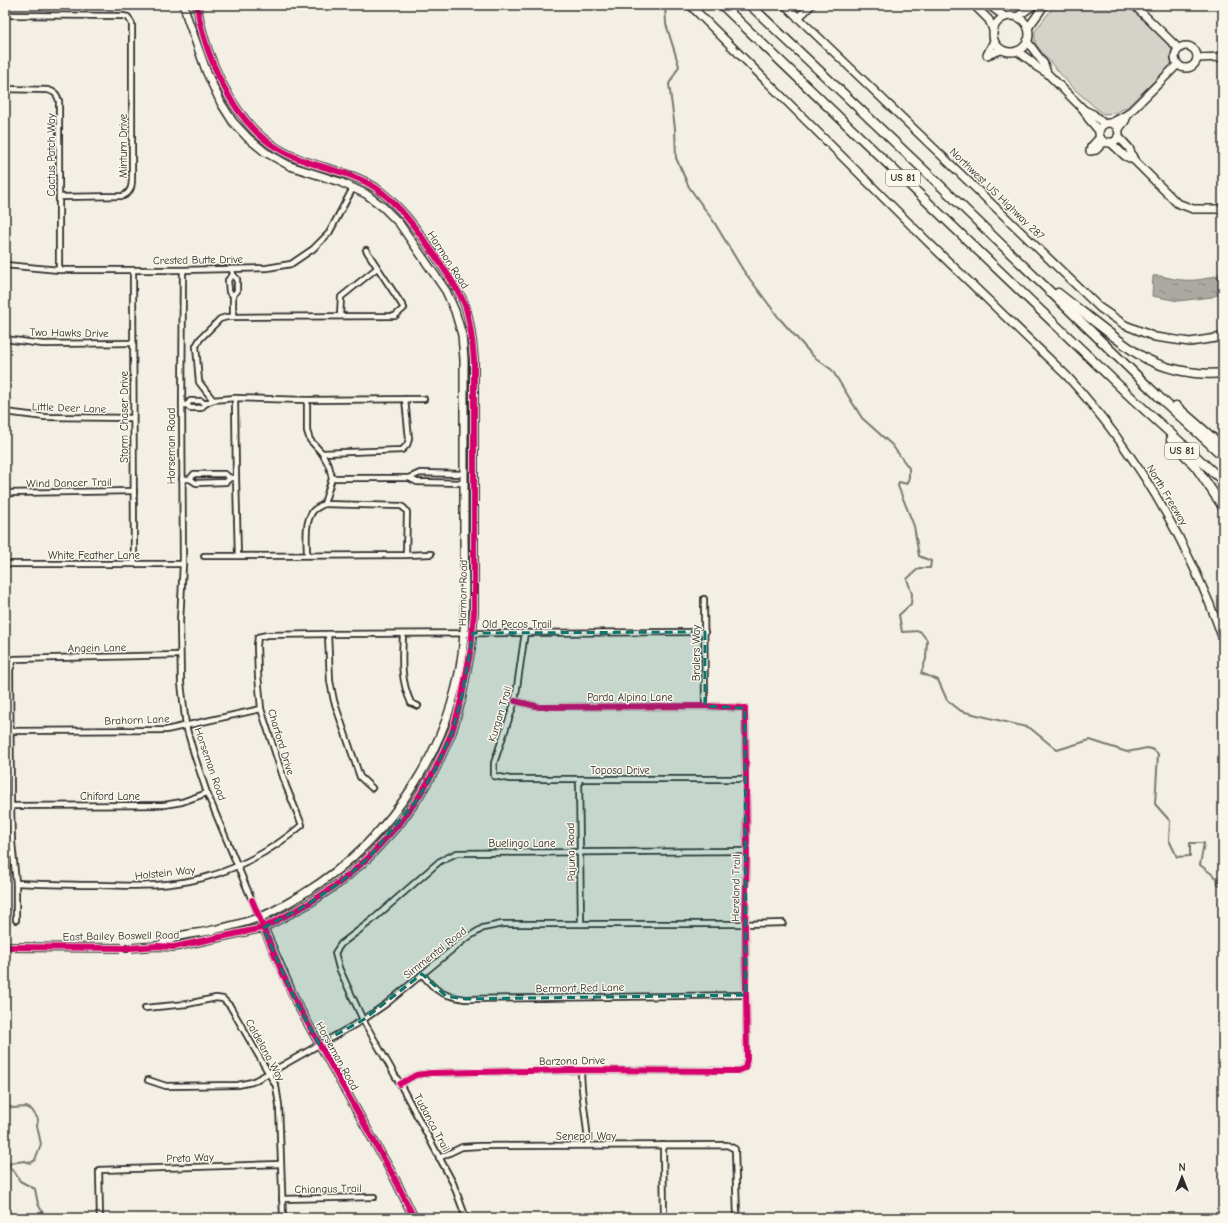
<svg xmlns="http://www.w3.org/2000/svg" width="1228" height="1223" viewBox="0 0 1228 1223" font-family="'Comic Neue',sans-serif">
<style>
.green{fill:#d5d2c9;stroke:#807e7a}
.water{fill:url(#water-ripples);stroke:#787772}
.lines{fill:none;stroke-linecap:round;stroke-linejoin:round}
.stream{stroke:#787772;stroke-width:2}
.street-casing{stroke:#2b2b2b;stroke-width:8}
.secondary-casing{stroke:#2b2b2b;stroke-width:10}
.highway-casing{stroke:#2b2b2b;stroke-width:11}
.street{stroke:#fbf7ec;stroke-width:4.5}
.secondary{stroke:#fbf7ec;stroke-width:7}
.highway{stroke:#fbf7ec;stroke-width:8}
.cycleway-casing{stroke:#fbf7ec;stroke-width:8}
.cycleway{stroke:#d6006c;stroke-width:6}
.marked{fill:#0f766e;fill-opacity:0.2;stroke:#0f766e;stroke-width:3;stroke-dasharray:8 5;stroke-linejoin:round}
.labels{text-anchor:middle;dominant-baseline:central;stroke-width:3;stroke-linejoin:round;paint-order:stroke}
.shield{fill:#fbf7ec;stroke:#696865;stroke-width:1}
.shield-label{font-size:10px;font-weight:bold;fill:#2b2b2b}
.street-label{font-size:11px;fill:#2b2b2b;stroke:#fbf7ec}
</style>
<defs>
<pattern id="water-ripples" width="26" height="14" patternUnits="userSpaceOnUse"><rect width="26" height="14" fill="#aca9a2"/><path d="M2 4q2-2 4 0t4 0M15 11q2-2 4 0t4 0" fill="none" stroke="#8c8a84"/></pattern>
</defs>
<rect width="100%" height="100%" fill="#f3efe4"/>
<filter id="ink" filterUnits="userSpaceOnUse"><feTurbulence type="fractalNoise" baseFrequency=".025" numOctaves="2"/><feDisplacementMap in="SourceGraphic" scale="8" xChannelSelector="R" yChannelSelector="G"/><feConvolveMatrix kernelMatrix="1 2 1 2 8 2 1 2 1" color-interpolation-filters="sRGB"/></filter>
<g filter="url(#ink)">
<!-- green -->
<path class="green" d="M1055,5H1129L1171,48L1173,58L1171,65L1127,107L1115,113L1103,114L1073,88L1044,55L1035,43V31Z"/>
<!-- water -->
<path class="water" d="M1223,272V292L1212,297L1178,301L1152,296L1153,276C1161,275 1168,278 1175,279C1190,282 1210,280 1223,272Z"/>
<g class="lines">
<!-- stream -->
<g class="stream">
<path d="M665,5L666,24L679,66L669,84L675,128L676,158L689,187L714,222L743,270L779,318L813,356L832,370L862,418L892,445L909,468V477L907,484L899,482L898,486L914,526L919,556L931,561L930,568H919L907,579L912,594L911,604L899,615L902,632L920,631L927,640L926,659L921,673L938,680L947,700L961,711L1030,728L1057,750L1090,740L1127,752L1147,748L1154,750L1158,754L1155,804L1170,821L1169,840L1177,857L1190,856V843H1204L1200,865L1217,878L1218,884L1223,887"/>
<path d="M5,1105L13,1108L26,1107L32,1110L38,1119L37,1126L41,1144L35,1160L30,1163L25,1161L10,1163L9,1167L15,1173L20,1181L35,1189L38,1204L44,1215L43,1218"/>
</g>
<!-- street casing -->
<g class="street-casing">
<g id="street">
<path d="M5,15L123,16L128,17L132,24V176C132,185 132,192 123,196L60,197"/>
<path d="M5,89L48,90C55,92 57,94 59,101V270"/>
<path d="M5,265L59,270H183L267,268L291,264L313,249L329,233L353,188"/>
<path d="M232,269L233,275L237,279V291L233,295V317"/>
<path d="M133,270L134,564"/>
<path d="M183,270L182,405L183,564L180,621L181,683L186,726L194,754L207,793L259,917"/>
<path d="M233,275L228,280L229,292L233,295"/>
<path d="M340,316L341,297L377,268"/>
<path d="M5,339L43,344L133,343"/>
<path d="M235,398L236,478"/>
<path d="M213,400L199,382L196,346L200,339L220,319L227,317L395,316L404,308L366,250"/>
<path d="M307,400L424,399"/>
<path d="M182,405H187L190,408H201L205,404L213,400L235,398L307,400V431L310,440L322,453L329,466L332,478L324,504L401,506L404,508L407,512L406,555L238,556L236,478H230L225,474H194L190,479"/>
<path d="M187,405L190,401H201L205,404"/>
<path d="M5,412L45,417L133,418"/>
<path d="M322,453L402,450L407,445L409,439L405,399"/>
<path d="M332,478H409L420,473L464,474"/>
<path d="M409,478L417,482L464,483"/>
<path d="M182,479H190L196,483L226,482L230,478"/>
<path d="M5,493L134,491"/>
<path d="M307,555C307,542 304,523 313,511C316,508 321,506 324,504"/>
<path d="M406,555L431,554"/>
<path d="M204,556H238"/>
<path d="M5,564H183"/>
<path d="M704,599L705,706"/>
<path d="M525,632L515,701L494,763V776L510,779H746"/>
<path d="M328,634L330,681L334,701L360,777L372,788"/>
<path d="M403,634C402,659 400,679 411,703L418,706"/>
<path d="M11,731L166,730L261,709"/>
<path d="M579,779L581,924"/>
<path d="M11,806L164,805L182,802L207,793"/>
<path d="M16,883C43,884 70,885 98,885C128,886 159,887 189,881C229,874 271,852 302,825L286,786L261,709L258,675L257,645L258,637L267,635L328,634L705,632"/>
<path d="M16,920V883L12,842L11,806L10,670L14,659L180,655"/>
<path d="M422,974C437,993 442,995 465,999L746,995"/>
<path d="M145,1008L187,1004L216,998L223,999L230,1006L276,1086L279,1105L283,1218"/>
<path d="M581,1070C581,1096 587,1120 588,1145"/>
<path d="M148,1080L166,1086L238,1085L252,1082L269,1073L363,1020L386,1004L465,939L483,928L502,924H745L783,923"/>
<path d="M400,1084L416,1075L431,1073L581,1070L738,1071L745,1068L747,1059L745,924L747,851L745,708L705,706L540,707L515,701"/>
<path d="M663,1145L664,1218"/>
<path d="M439,1158L462,1147L479,1146L727,1145L735,1149L737,1218"/>
<path d="M282,1199L374,1197"/>
<path d="M100,1218L99,1170L281,1164"/>
<path d="M466,1218L453,1183L400,1084L363,1020L339,968L335,953L341,944L371,921L440,861L457,853L747,851"/>
</g>
</g>
<!-- secondary casing -->
<g class="secondary-casing">
<g id="secondary">
<path d="M690,5L930,244L1067,376C1136,452 1189,543 1223,639"/>
<path d="M785,5L1100,308L1125,325L1155,337L1190,342L1223,337"/>
<path d="M974,5L989,20L993,30"/>
<path d="M989,5L1005,17"/>
<path d="M1134,5L1179,49"/>
<circle cx="1011" cy="34" r="18"/>
<path d="M1017,17L1034,5"/>
<path d="M798,18L811,5"/>
<path d="M1028,28L1041,10L1043,5"/>
<path d="M994,41L987,55L1001,50"/>
<path d="M1027,41L1044,64L1047,73"/>
<circle cx="1186" cy="57" r="11"/>
<path d="M1017,51L1031,61L1037,67L1047,73L1084,110"/>
<path d="M1197,58L1223,57"/>
<path d="M1128,114L1178,64"/>
<path d="M1111,123L1128,114L1125,121L1118,130"/>
<circle cx="1109" cy="133" r="10"/>
<path d="M1099,131L1088,118L1084,110L1093,114L1104,124"/>
<path d="M1118,136L1129,148L1134,160"/>
<path d="M1100,137L1091,147L1090,151L1096,150L1104,142"/>
<path d="M1110,142L1125,156L1134,160L1177,203L1193,209H1223"/>
<path d="M262,924L297,1004L394,1177L414,1218"/>
<path d="M159,945C166,942 173,938 180,936C191,933 202,933 213,930C228,927 245,923 260,917C272,913 291,901 303,894C393,839 458,740 464,633C466,598 464,563 464,528C464,472 464,416 464,359L462,335L455,311L446,291L399,223L383,207L366,194L340,182L290,166L265,152L248,138L233,122L221,103L207,73L187,17L184,5"/>
<path d="M5,947L130,948L158,946L174,947L263,928L308,904L342,881L368,858L401,822L416,801L435,770L452,732L461,701L471,648L474,612V359C472,341 471,323 465,305C457,287 445,270 434,254C417,230 400,205 376,188C352,172 323,169 297,158C279,151 260,138 248,123C222,93 202,44 197,5"/>
</g>
</g>
<!-- highway casing -->
<g class="highway-casing">
<g id="highway">
<path d="M722,5L1134,400L1223,481"/>
<path d="M750,5L943,188L1158,396L1223,456"/>
<path d="M1058,293C1084,313 1110,335 1138,354C1161,369 1196,376 1223,373"/>
<path d="M1176,406L1223,447"/>
<path d="M1171,440L1196,467L1223,507"/>
</g>
</g>
<!-- street -->
<use href="#street" class="street"/>
<!-- secondary -->
<use href="#secondary" class="secondary"/>
<!-- highway -->
<use href="#highway" class="highway"/>
<!-- cycleway casing -->
<g class="cycleway-casing">
<g id="cycleway">
<path d="M252,900L281,970L297,1004L394,1177L414,1218"/>
<path d="M5,947L130,948L158,946L174,947L263,928L308,904L342,881L368,858L401,822L416,801L435,770L452,732L461,701L471,648L474,612V359C472,341 471,323 465,305C457,287 445,270 434,254C417,230 400,205 376,188C352,172 323,169 297,158C279,151 260,138 248,123C222,93 202,44 197,5"/>
<path d="M400,1084L416,1075L431,1073L581,1070L738,1071L745,1068L747,1059L745,924L747,851L745,708L705,706L540,707L515,701"/>
</g>
</g>
<!-- cycleway -->
<use href="#cycleway" class="cycleway"/>
</g>
</g>
<!-- marked area -->
<path class="marked" d="M705,632V706L745,708L746,995L465,999L446,996L422,974L363,1020L319,1044L297,1004L263,928L308,904L342,881L368,858L416,801L435,770L452,732L461,701L473,633Z"/>
<g class="labels">
<!-- shield labels -->
<g class="shield">
<rect x="886" y="170" width="34" height="16" rx="3"/>
<rect x="1165" y="443" width="34" height="16" rx="3"/>
</g>
<g class="shield-label">
<text x="903" y="178">US 81</text>
<text x="1182" y="451">US 81</text>
</g>
<!-- street labels -->
<g class="street-label">
<text transform="translate(123 146) rotate(-90)">Minturn Drive</text>
<text transform="translate(51 155) rotate(-90)">Cactus Patch Way</text>
<text transform="translate(997 194) rotate(44)">Northwest US Highway 287</text>
<text transform="translate(198 260) rotate(-1)">Crested Butte Drive</text>
<text transform="translate(448 260) rotate(57)">Harmon Road</text>
<text transform="translate(69 333) rotate(1)">Two Hawks Drive</text>
<text transform="translate(69 408) rotate(2)">Little Deer Lane</text>
<text transform="translate(124 417) rotate(-90)">Storm Chaser Drive</text>
<text transform="translate(171 446) rotate(-90)">Horseman Road</text>
<text transform="translate(69 483) rotate(-1)">Wind Dancer Trail</text>
<text transform="translate(1167 495) rotate(59)">North Freeway</text>
<text x="94" y="555">White Feather Lane</text>
<text transform="translate(463 593) rotate(-89)">Harmon Road</text>
<text x="517" y="624">Old Pecos Trail</text>
<text transform="translate(97 648) rotate(-1)">Angein Lane</text>
<text transform="translate(696 653) rotate(-90)">Bralers Way</text>
<text x="630" y="697">Parda Alpina Lane</text>
<text transform="translate(500 714) rotate(-73)">Kurgan Trail</text>
<text transform="translate(137 720) rotate(-2)">Brahorn Lane</text>
<text transform="translate(281 742) rotate(73)">Charford Drive</text>
<text transform="translate(210 764) rotate(71)">Horseman Road</text>
<text x="620" y="770">Toposa Drive</text>
<text x="110" y="796">Chiford Lane</text>
<text x="522" y="843">Buelingo Lane</text>
<text transform="translate(571 852) rotate(-91)">Pajuna Road</text>
<text transform="translate(165 873) rotate(-6)">Holstein Way</text>
<text transform="translate(736 888) rotate(-89)">Hereland Trail</text>
<text transform="translate(121 936) rotate(-1)">East Bailey Boswell Road</text>
<text transform="translate(435 953) rotate(-38)">Simmental Road</text>
<text transform="translate(580 988) rotate(-1)">Bermont Red Lane</text>
<text transform="translate(265 1050) rotate(61)">Caldelana Way</text>
<text transform="translate(337 1056) rotate(61)">Horseman Road</text>
<text transform="translate(572 1061) rotate(-1)">Barzona Drive</text>
<text transform="translate(432 1123) rotate(62)">Tudanca Trail</text>
<text x="586" y="1136">Senepol Way</text>
<text transform="translate(190 1158) rotate(-2)">Preta Way</text>
<text transform="translate(328 1189) rotate(-1)">Chiangus Trail</text>
</g>
</g>
<!-- margin -->
<rect width="1228" height="1223" fill="none" stroke="#fbf7ec" stroke-width="20"/>
<rect x="10" y="10" width="1208" height="1203" fill="none" stroke="#2b2b2b" stroke-width="1.5" filter="url(#ink)"/>
<!-- north arrow -->
<g transform="translate(1182 1177)" stroke="#fbf7ec" stroke-width="3" paint-order="stroke">
<path d="M0-3L7 15L0 10L-7 15Z" fill="#2b2b2b"/>
<text y="-6" font-size="11" font-weight="bold" text-anchor="middle" fill="#2b2b2b">N</text>
</g>
</svg>
